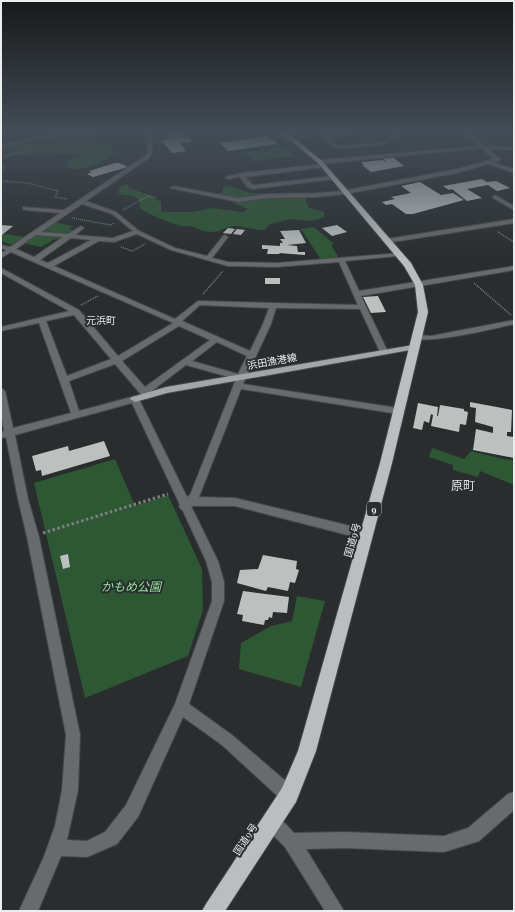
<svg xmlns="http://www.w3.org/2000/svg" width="515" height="912" viewBox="0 0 515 912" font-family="'Playfair Display','Noto Sans JP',serif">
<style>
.green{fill:#2d5833}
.building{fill:#bcc1bf}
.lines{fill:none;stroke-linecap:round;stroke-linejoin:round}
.minor-casing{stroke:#444849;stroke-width:2}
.major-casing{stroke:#444849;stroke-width:2}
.highway-casing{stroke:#444849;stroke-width:2}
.path-far1{stroke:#7c8080;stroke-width:1.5;stroke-dasharray:1 1;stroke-linecap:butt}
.path{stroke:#7c8080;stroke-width:3;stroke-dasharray:2.5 2.5;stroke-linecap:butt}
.minor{fill:#686a6b;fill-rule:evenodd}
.major{fill:#a3a6a9;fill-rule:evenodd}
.highway{fill:#babec1;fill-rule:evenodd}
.path-bridge{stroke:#7c8080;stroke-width:1.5;stroke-dasharray:1 1;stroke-linecap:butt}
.labels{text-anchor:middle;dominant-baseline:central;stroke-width:4;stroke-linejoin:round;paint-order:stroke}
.shield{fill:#292d2e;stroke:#b1b4b4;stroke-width:1}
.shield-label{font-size:9px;font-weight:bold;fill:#ebeeee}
.far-quarter-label{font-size:10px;fill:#dee4e5;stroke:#292d2e}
.street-label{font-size:10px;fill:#ebeeee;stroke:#292d2e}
.quarter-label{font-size:12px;fill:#dee4e5;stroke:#292d2e}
.near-park-label{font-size:12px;font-style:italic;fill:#95e89e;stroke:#292d2e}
</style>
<rect width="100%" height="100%" fill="#292d2e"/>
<!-- green -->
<g class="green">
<path d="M21,142L45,145L70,142H90L113,146L111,150L114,153C103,163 84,172 69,168L66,164L69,159L78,157L82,153L58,154L43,153L27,155L14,154L1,157V155L7,154L10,151H1V147Z"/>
<path d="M284,147L295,156L253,161L244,152Z"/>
<path d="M127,184L129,188L149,195L161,202V211L163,212H191L213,208L242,212L248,209L233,203L259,198L306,197V201L309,208L324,212V217L312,221L291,219L270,224L264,230C254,230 244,226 234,226C225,227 220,232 211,232C203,232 198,228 190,226C186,225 182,227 178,225C165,221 152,216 140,208V201C133,193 126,197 118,193L121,186Z"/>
<path d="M227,186L243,190L250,193L285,194L236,199L217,195V194L223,192V187Z"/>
<path d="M53,222L73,226L69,229L73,230L68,235L40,232Z"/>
<path d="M314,227L334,244L331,245L339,258L321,260L301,229Z"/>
<path d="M7,234L25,237L12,245L1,241V235Z"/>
<path d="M37,234L67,237L62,240L55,239L41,247L23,243Z"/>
<path d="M432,448L464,459L471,451L503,459L514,460V485L480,471L478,477L453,470V465L429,457Z"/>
<path d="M115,459L135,506L168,495L202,569L203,610L188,656L85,698L34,483Z"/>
<path d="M297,596L325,601L301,687L239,669L241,643L271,626L292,621Z"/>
</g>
<!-- building -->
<g class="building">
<path d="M179,133L182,137H189L193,142L180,143L186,151L172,153L161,140L169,139L165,135Z"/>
<path d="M268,136L277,144L228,151L220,143Z"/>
<path d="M393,157L404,166L371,172L362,165H364L361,162L383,160L387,163L383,158Z"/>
<path d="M115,163H120L128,167L93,177L87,174L92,172L89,171Z"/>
<path d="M482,179L487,182L496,181L510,188L497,191L488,185L467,189L482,198L467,201L452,189L449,190L443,186Z"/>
<path d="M420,182L441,195L453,193L464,200L413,214H406L392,204L386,205L382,202L395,199L391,197L411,193L401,186Z"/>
<path d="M1,225L13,226L2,235Z"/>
<path d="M337,225L347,232L332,236L322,228Z"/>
<path d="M228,228L235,229L231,234L223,233Z"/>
<path d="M237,229L245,230L241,235L233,234Z"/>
<path d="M299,230L306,243L287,245L297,246L298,252H305V255L279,253L280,254H267L268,249H262V245L280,246V243H283L280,239H285L280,231Z"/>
<rect x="265" y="278" width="15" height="6"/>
<path d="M378,296L386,312L371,313L363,297Z"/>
<path d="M470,402L512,410L511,432H507V436L514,437V458L473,450L476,429L493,433V427L475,422L476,408L470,407Z"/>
<path d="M418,403L438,407L437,416H438L440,405L464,409V411L468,412L466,425L460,424L459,432L431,426L433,415L431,414L429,423L424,421L422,430L413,428Z"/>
<path d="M104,441L110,456L42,476L41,470L36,471L32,456L68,446L69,451Z"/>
<path d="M68,554L70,567L63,569L60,556Z"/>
<path d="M263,555L297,561L296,569L299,570L295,583L290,582L288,591L268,587L266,591L237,583L240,570L258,569Z"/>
<path d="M243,591L289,597L287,613L273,612L272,618L269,617L268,620H265L264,625L242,621L243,615L237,614Z"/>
</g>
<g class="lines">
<!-- minor casing -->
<g class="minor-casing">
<g id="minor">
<path d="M114,131H162L152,133V152L149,158L86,201L116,212L139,231L175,248L207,256L223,236L225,235L228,237L212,258L228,262L276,263L400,253V255L398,256L345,261L359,291L514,266V270L361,296L388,352L384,354L380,352L360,309L276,308L271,324L243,384L398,408L403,411L398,414L241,389L199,497L235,498L367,530L371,532L373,535L371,538L367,540L235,506H191L218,561L224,582V601L189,704L232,735L295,789L297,795L295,801L289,803L283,801L222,745L183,717L138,817L117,844L87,857L61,856L38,911H19L43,859L55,826L62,790L66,735L27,537L18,499L6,437L1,438V432L4,431L1,414V388L5,391L13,428L71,413L39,323L1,331V327L69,311L1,273V268L79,310L118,356L173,323L11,252L1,258V253L6,250L1,248V245L10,247L60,213L25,210L23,209V207L64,210L145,156L148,152V133L54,136L1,147V145L54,134ZM82,204L112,214L133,231L113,238L75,235L84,228L81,226L68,234L41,232ZM137,234L171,250L228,266L276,267L339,262L358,305L198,301L175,319L54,266L99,241L114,242ZM36,235L63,237L34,257L16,249ZM71,238L91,240L48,263L40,260ZM200,305L269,308L263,324L250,351L182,321ZM74,315L111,359L67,376L46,321ZM179,326L210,340L145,387L122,361ZM217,342L247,356L238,374L192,361ZM115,364L144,398L147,399L152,396L149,393L186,365L236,379L190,495L187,497L138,397L135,396L79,411L69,381ZM132,403L180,505L179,507L183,511L206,561L212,582V601L175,704L126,805L105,832L87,841L67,840L78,790L80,735L39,537L28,499L15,435Z"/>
<path d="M318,131H323L326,134L385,131L328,137L335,144L339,146L380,143L393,135L392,131H396L397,135L381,145L339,148L331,146Z"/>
<path d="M406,131H411L413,134L409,135Z"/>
<path d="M463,131H468L485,146L514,148V150L488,149L501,160L494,163L514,169V173L488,164L457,173L346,194L317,197L268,198L238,202L170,188L173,186L238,198L268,194L317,193L342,191L457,169L494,159L481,148L320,164L317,162L320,160L479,146Z"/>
<path d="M323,164L325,165V167L245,177L253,185L333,176L335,177V179L253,189L247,187L240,177L228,179L225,177L241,173Z"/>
<path d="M495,195L514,206V210L493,198L492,197Z"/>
<path d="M514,219V223L386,243L383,241L386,239Z"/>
<path d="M514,320V324C497,328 423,346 412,337L416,335L431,336Z"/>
<path d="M514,792V810L479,841L444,852L345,848L306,849L344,911H325L285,847L266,828L264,822L266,816L272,814L278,816L294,833L345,832L444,836L468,828L508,794Z"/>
</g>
</g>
<!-- major casing -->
<g class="major-casing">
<path id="major" d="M413,345H416V349L167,393L135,402L130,399L132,397L166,387Z"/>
</g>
<!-- highway casing -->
<g class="highway-casing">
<path id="highway" d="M279,131H286L322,161L411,263L423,285L428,312L392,463L316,751L296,802L225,911H202L206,904L282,788L298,751L380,463L418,312L415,285L404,266L318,163Z"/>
</g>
<!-- path-far1 -->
<g class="path-far1">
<path d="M303,137H309"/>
<path d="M1,158L37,147"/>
<path d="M1,165L5,168L1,171"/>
<path d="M1,181L28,183L58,191L55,197L68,199"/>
<path d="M123,210L148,196L156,198"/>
<path d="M72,218L111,225L114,223"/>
<path d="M498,232L514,242"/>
<path d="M121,247L132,251L145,244"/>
<path d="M474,283L511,315"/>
<path d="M203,294L223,271"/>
<path d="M81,305L98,296"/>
</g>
<!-- path -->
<path class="path" d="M43,533L168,494"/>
<!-- minor -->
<use href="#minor" class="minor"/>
<!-- major -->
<use href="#major" class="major"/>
<!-- highway -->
<use href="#highway" class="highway"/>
<!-- path-bridge -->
<path class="path-bridge" d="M286,142L283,140L298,138"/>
</g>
<!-- sky -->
<linearGradient id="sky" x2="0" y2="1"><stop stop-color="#171919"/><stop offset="0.51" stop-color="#434c57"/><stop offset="1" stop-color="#434c57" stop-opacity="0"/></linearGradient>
<rect width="515" height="259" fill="url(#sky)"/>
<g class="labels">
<!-- shield labels -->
<rect class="shield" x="367" y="502" width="14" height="14" rx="3"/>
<g class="shield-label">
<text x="374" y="509">9</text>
</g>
<!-- far-quarter labels -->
<g class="far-quarter-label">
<text x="101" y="320">元浜町</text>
</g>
<!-- street labels -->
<g class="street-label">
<text transform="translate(272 361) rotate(-10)">浜田漁港線</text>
<text transform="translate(352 540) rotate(-74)">国道9号</text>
<text transform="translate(245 839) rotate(-57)">国道9号</text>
</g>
<!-- quarter labels -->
<g class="quarter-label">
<text x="463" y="485">原町</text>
</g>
<!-- near-park labels -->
<g class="near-park-label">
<text x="131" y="586">かもめ公園</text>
</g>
</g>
<!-- border -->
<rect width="515" height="912" fill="none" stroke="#ebeeee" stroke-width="4"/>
</svg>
